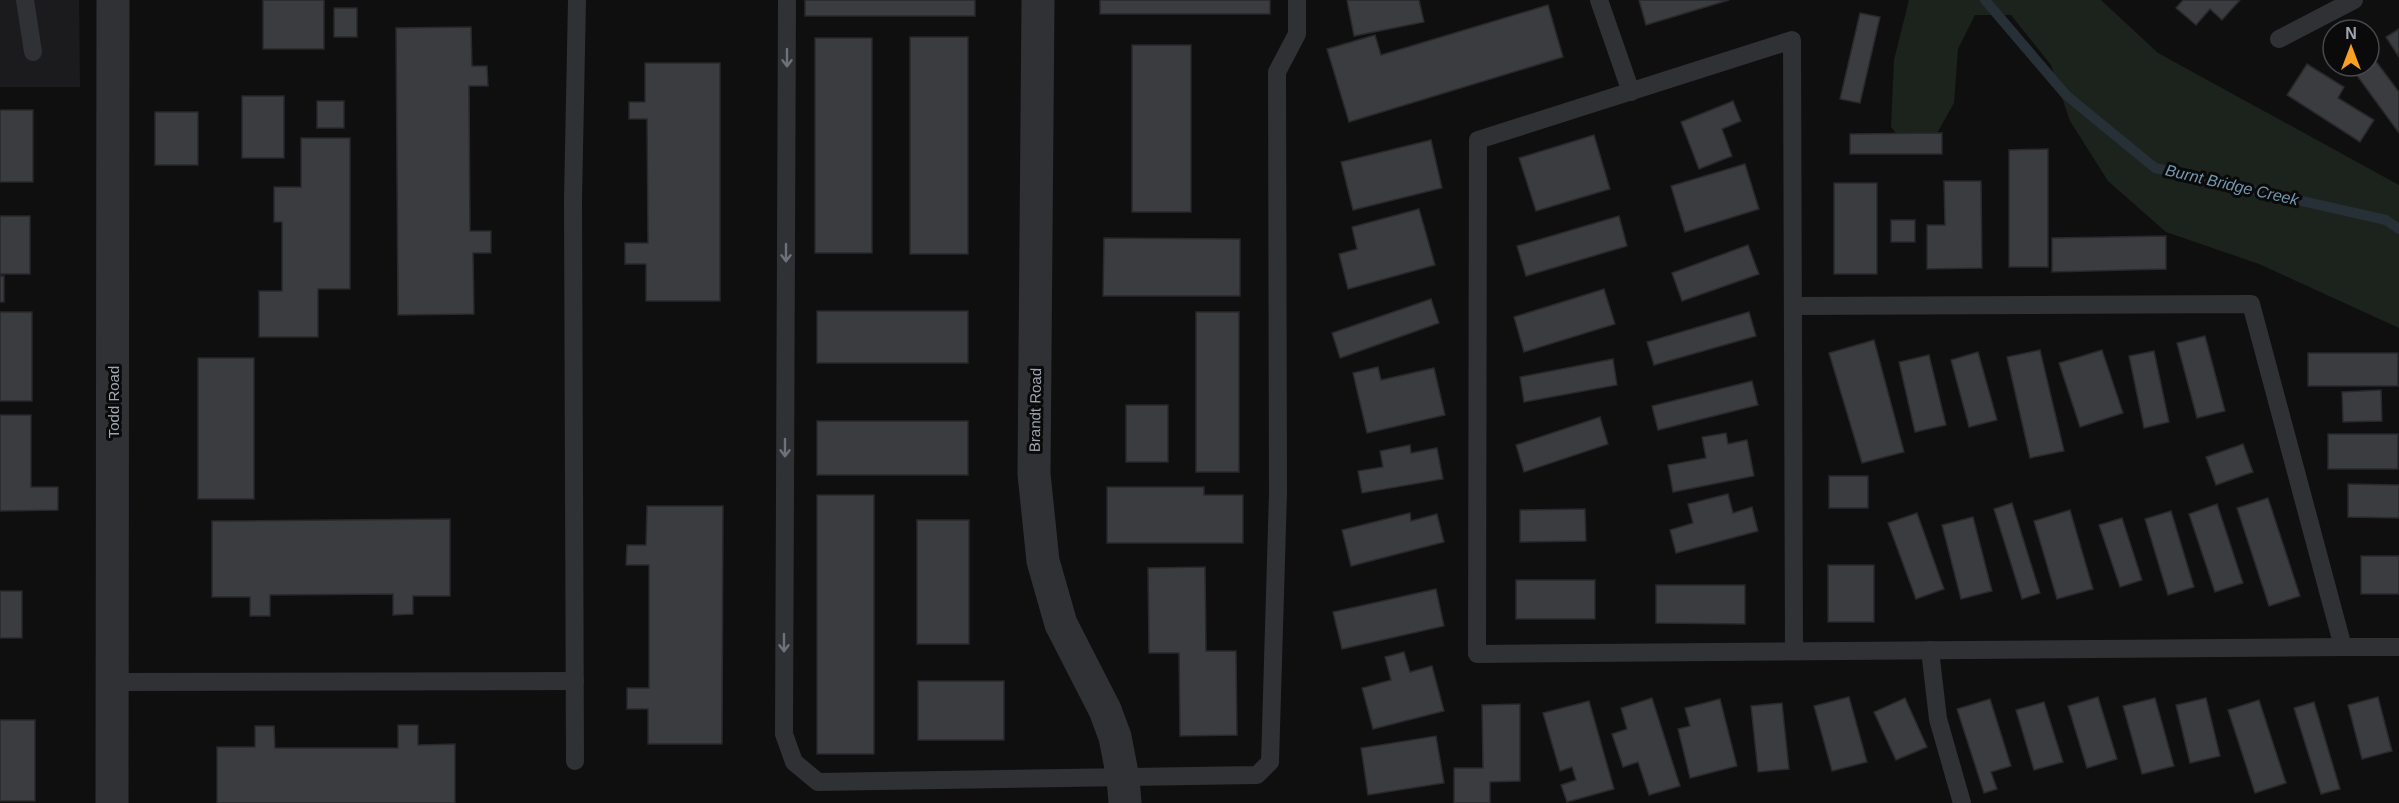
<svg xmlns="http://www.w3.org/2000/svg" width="2399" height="803" viewBox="0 0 2399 803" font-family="Helvetica,sans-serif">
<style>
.built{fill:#1b1b1d}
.green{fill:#1b231c}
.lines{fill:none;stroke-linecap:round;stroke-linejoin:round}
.stream{stroke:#273036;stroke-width:10}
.building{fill:#3b3c40;stroke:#29292c;stroke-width:1.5}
.service{stroke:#303135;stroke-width:18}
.minor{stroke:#303135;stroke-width:33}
.tertiary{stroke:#303135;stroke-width:33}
.oneway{stroke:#6d717a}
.labels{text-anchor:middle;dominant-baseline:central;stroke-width:6;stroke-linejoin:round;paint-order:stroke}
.street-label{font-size:15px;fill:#9fa6b2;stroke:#0a0a0b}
.water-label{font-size:16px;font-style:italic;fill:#7498af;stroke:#0a0a0b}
</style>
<rect width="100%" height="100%" fill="#0f0f10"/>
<!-- built -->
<path class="built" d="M0,0H79L80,87H0Z"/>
<!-- green -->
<path class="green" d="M1909,0H2101L2158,53L2399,185V328L2259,264L2166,232L2108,181L2070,121L2051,65L2011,15H1975L1958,49L1954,103L1931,144L1911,152L1891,127L1894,60Z"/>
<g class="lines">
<!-- stream -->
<path class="stream" d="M1985,0L2066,95L2155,168L2386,220L2399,229"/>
</g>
<!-- building -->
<g class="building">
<rect x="263" y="0" width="61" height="49"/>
<rect x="805" y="0" width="170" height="16"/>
<rect x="1100" y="0" width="170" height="14"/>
<path d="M1347,0H1419L1424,22L1354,36Z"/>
<path d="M1639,0H1729L1646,25Z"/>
<path d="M2183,0H2240L2222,20L2210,9L2196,25L2176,8Z"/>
<path d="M1548,5L1563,57L1349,122L1327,49L1375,35L1381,55Z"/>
<rect x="334" y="8" width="23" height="29"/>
<path d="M1860,13L1880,17L1860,103L1840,99Z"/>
<path d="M471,27L472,66H487L488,86H469L470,231H491V253H473L474,314L398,315L396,28Z"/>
<path d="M2399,29V57L2386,37Z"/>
<rect x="910" y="37" width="58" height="217"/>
<rect x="815" y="38" width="57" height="215"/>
<rect x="1132" y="45" width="59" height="167"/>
<path d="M2369,52L2399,92V133L2350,66H2369Z"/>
<path d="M645,63H720V301H646V264H625V243H648L647,119H629V102H645Z"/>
<path d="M2307,64L2344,87L2338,98L2374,120L2360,142L2287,95Z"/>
<rect x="242" y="96" width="42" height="62"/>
<rect x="317" y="101" width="27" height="27"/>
<path d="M1733,101L1741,121L1722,129L1732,156L1699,169L1681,122Z"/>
<rect x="0" y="110" width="33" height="72"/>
<rect x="155" y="112" width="43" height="53"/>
<path d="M1942,133V154H1850V134Z"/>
<path d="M1594,135L1610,189L1536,211L1519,158Z"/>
<path d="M301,138H350V289H318V337H259V291H282V222H274V187H301Z"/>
<path d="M1431,140L1442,188L1353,210L1341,162Z"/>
<path d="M2048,149V267H2009V150Z"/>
<path d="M1745,164L1759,209L1685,232L1671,186Z"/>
<path d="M1944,181H1981L1982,268L1927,269V225H1945Z"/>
<rect x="1834" y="183" width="43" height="91"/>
<path d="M1419,209L1435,265L1348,289L1339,254L1357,249L1352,227Z"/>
<rect x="0" y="216" width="30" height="58"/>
<path d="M1619,216L1627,246L1526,276L1517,246Z"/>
<rect x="1891" y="220" width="24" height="22"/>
<path d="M2166,236V269L2052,272V238Z"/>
<path d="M1104,238L1240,239V296H1103Z"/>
<path d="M1748,245L1759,274L1682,301L1672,273Z"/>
<rect x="0" y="276" width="4" height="26"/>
<path d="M1604,289L1615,324L1524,352L1514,317Z"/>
<path d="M1431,299L1439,323L1340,358L1332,333Z"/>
<rect x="817" y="311" width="151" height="52"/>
<rect x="0" y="312" width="32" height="89"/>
<rect x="1196" y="312" width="43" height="160"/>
<path d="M1749,312L1756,336L1654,365L1647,342Z"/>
<path d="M2205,336L2225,411L2197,418L2177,343Z"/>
<path d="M1874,340L1904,452L1862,463L1829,353Z"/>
<path d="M2040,350L2064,451L2030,458L2007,357Z"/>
<path d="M2102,350L2123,413L2080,427L2059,363Z"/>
<path d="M2154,351L2169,422L2144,428L2129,356Z"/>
<path d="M1978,352L1997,420L1969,427L1951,360Z"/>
<rect x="2308" y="353" width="90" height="33"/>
<path d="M1929,355L1946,425L1915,432L1899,362Z"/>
<rect x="198" y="358" width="56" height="141"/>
<path d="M1613,359L1617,385L1524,402L1520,377Z"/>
<path d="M1378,367L1381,380L1434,368L1445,415L1367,433L1353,373Z"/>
<path d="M1752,381L1758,405L1658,430L1652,406Z"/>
<path d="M2381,390L2382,421L2343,422L2342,392Z"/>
<rect x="1126" y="405" width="42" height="57"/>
<path d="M0,415H31V487H58V510L0,511Z"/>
<path d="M1600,417L1608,444L1524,472L1516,445Z"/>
<rect x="817" y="421" width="151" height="54"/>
<path d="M1726,433L1728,444L1747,440L1754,476L1673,492L1668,465L1706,458L1702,437Z"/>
<rect x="2328" y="434" width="70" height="35"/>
<path d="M2243,444L2253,472L2216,485L2206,457Z"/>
<path d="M1410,445L1411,453L1437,448L1443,479L1362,493L1358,471L1383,467L1380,451Z"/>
<rect x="1829" y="476" width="39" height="32"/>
<path d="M2348,484L2399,485V518L2348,517Z"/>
<path d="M1107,487H1204V495H1243V543H1107Z"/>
<path d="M1728,494L1733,513L1752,507L1758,531L1676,553L1670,530L1693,523L1688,504Z"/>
<rect x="817" y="495" width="57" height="259"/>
<path d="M2268,498L2300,596L2269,606L2237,508Z"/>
<path d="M2012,503L2040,593L2022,599L1994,509Z"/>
<path d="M2217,504L2243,583L2215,592L2189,514Z"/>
<path d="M647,506H723L722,744H648V709H627V688H649V565H626L627,545H646Z"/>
<path d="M1585,509L1586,541L1520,542V510Z"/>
<path d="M2070,510L2093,589L2057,599L2034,521Z"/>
<path d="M2171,511L2194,587L2168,595L2145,519Z"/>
<path d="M1410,513L1411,521L1437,514L1444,542L1351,566L1342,530Z"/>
<path d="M1917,513L1944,589L1916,599L1888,523Z"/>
<path d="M1973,517L1992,591L1961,599L1942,525Z"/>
<path d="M2122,518L2142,580L2120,587L2099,525Z"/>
<path d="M450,519V596H413V614L393,615V594L270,595V616H250V597H212V521Z"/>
<rect x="917" y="520" width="52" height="124"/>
<rect x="2361" y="556" width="38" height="38"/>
<rect x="1828" y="565" width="46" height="57"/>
<path d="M1205,567L1206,651H1236L1237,735L1180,736L1179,653H1149L1148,568Z"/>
<rect x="1516" y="580" width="79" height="39"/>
<path d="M1656,585H1745V624L1656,623Z"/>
<path d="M1436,589L1444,626L1342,649L1333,612Z"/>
<rect x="0" y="591" width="22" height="47"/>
<path d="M1404,652L1410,672L1432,666L1444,711L1373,729L1362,688L1391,680L1385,657Z"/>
<rect x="918" y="681" width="86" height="59"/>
<path d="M1849,697L1867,762L1832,771L1814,706Z"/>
<path d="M2098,697L2117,759L2087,768L2068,706Z"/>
<path d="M2378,697L2392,751L2362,759L2348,705Z"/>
<path d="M1652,698L1680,786L1649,795L1638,762L1623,767L1612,734L1627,729L1621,708Z"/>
<path d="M1905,698L1927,747L1896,760L1874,712Z"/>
<path d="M2155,698L2174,766L2142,774L2123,706Z"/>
<path d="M2206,698L2220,756L2190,763L2176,705Z"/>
<path d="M1720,699L1737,766L1690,778L1678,729L1690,726L1685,708Z"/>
<path d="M1990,699L2011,766L1991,772L1997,789L1984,793L1957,709Z"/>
<path d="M2259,700L2286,783L2255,793L2228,710Z"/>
<path d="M1589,701L1614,789L1567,802L1561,785L1576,780L1572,767L1560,771L1543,713Z"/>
<path d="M2044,702L2063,762L2034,770L2016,710Z"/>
<path d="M2314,702L2340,789L2321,794L2294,708Z"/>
<path d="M1782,703L1789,769L1758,772L1751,706Z"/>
<path d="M1520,704V781L1490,782V803H1454V768H1483L1482,705Z"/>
<rect x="0" y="720" width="35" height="81"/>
<path d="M398,725H418V745L455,744V803H217V747H255V726H274L275,748H398Z"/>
<path d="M1436,736L1444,783L1368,795L1361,748Z"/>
</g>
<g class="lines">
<!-- service -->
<g class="service">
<path d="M25,0L33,52"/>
<path d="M787,0L784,734L794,762L818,782L1257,775L1270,762L1278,493L1277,72L1297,34V0"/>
<path d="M1599,0L1631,92"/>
<path d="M2279,39L2354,0"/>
<path d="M1793,306L2251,304L2343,647"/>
<path d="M1930,650L1938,719L1962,803"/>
<path d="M1794,651L1792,40L1478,140L1477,654L2343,647H2399"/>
<path d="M112,682L575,681"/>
<path d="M575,761L573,200L577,0"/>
</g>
<!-- minor -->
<path class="minor" d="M112,803L113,0"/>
<!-- tertiary -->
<path class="tertiary" d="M1038,0L1034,474L1043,561L1061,624L1105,710L1115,737L1123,778L1125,803"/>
</g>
<!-- one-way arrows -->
<defs><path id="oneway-shaft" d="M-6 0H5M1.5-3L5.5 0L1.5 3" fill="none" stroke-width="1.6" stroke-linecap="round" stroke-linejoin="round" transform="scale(1.5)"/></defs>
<g class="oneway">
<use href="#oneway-shaft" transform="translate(787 58) rotate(90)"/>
<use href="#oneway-shaft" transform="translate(786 253) rotate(90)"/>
<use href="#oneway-shaft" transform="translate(785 448) rotate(90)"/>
<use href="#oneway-shaft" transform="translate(784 643) rotate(90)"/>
</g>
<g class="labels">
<!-- street labels -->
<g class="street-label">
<text transform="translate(113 402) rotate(-90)">Todd Road</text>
<text transform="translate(1035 410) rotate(-89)">Brandt Road</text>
</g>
<!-- water labels -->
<g class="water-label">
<text transform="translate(2232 185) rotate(13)">Burnt Bridge Creek</text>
</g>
</g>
<!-- north arrow -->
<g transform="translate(2351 48)"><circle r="28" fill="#0a0a0b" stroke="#46484e" stroke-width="1.5"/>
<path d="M0-4.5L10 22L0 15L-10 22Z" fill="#f7a021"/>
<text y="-9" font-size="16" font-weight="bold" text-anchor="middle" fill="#9fa6b2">N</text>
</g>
</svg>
